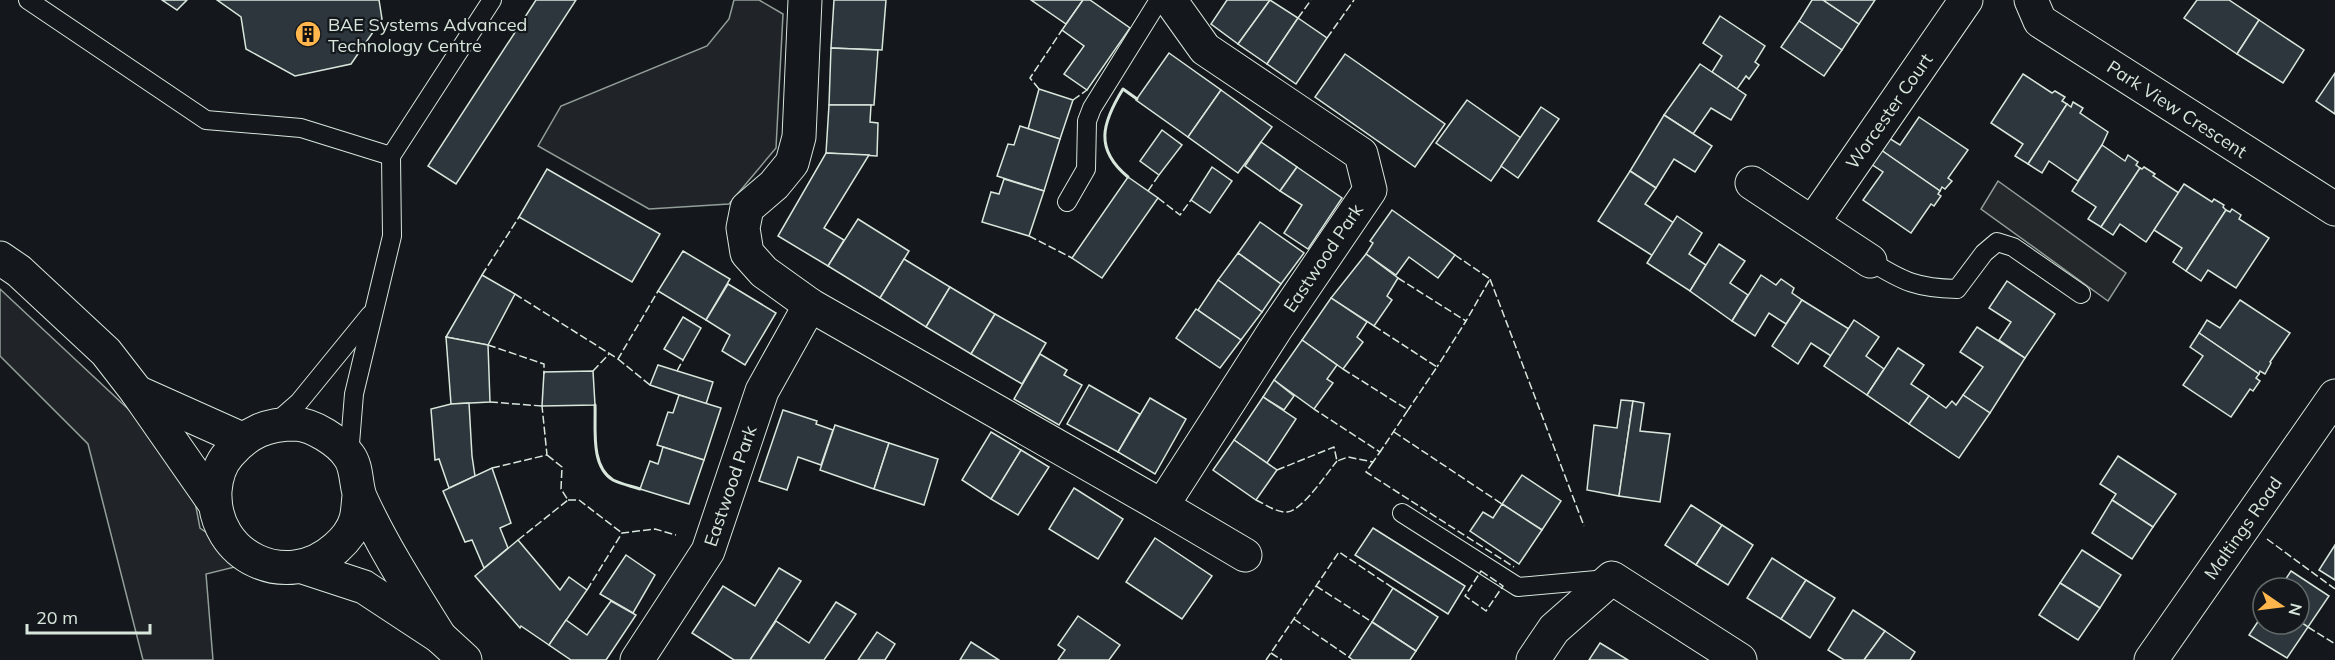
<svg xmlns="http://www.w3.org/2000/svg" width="2335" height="660" viewBox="0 0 2335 660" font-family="Mulish,sans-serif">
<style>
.green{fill:#202428;stroke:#939e99;stroke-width:1.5}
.parking{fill:#24282b;stroke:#939e99;stroke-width:1.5}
.building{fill:#2c363c;stroke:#d8e6dc;stroke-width:1.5}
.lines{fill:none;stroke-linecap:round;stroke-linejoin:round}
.service-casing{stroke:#d8e6dc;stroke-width:20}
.minor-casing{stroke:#d8e6dc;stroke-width:35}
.service{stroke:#14181c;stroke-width:18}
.minor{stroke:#14181c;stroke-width:33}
.fence{stroke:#d8e6dc;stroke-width:1.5;stroke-dasharray:8 3;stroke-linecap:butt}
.wall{stroke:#d8e6dc;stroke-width:3}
.labels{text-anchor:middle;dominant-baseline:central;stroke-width:4.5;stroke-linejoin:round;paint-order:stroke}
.poi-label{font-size:18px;fill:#d8e6dc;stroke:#14181c;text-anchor:start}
.street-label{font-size:18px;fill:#d8e6dc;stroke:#14181c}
</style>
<rect width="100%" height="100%" fill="#14181c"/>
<!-- green -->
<g class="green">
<path d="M734,0H759L783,14L776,148L729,204L649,209L538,146L561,106L707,46L729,19Z"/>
<path d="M0,289L156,435L190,476L200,528L251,563L206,574L213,660H143L88,444L0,356Z"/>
</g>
<!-- parking -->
<path class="parking" d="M1998,181L2126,273L2108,301L1981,209Z"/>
<!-- building -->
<g class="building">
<path d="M162,0H187L177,10Z"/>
<path d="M217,0H379L382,19L351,64L295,76L246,49L241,17Z"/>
<path d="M536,0H576L456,184L428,166Z"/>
<path d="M834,0H886L882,50L831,48Z"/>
<path d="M1031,0H1083L1066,24Z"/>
<path d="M1083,0H1090L1130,28L1087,90L1064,74L1084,46L1062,30Z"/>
<path d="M1227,0H1270L1238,44L1211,24Z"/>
<path d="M1270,0L1298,18L1267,64L1238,44Z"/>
<path d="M1812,0H1823L1859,24L1842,50L1799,21Z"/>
<path d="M1823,0H1875L1859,24Z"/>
<path d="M2197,0H2229L2259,20L2237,54L2184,18Z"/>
<path d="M1720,16L1765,46L1755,62L1759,65L1749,79L1746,76L1737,89L1712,72L1722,56L1703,43Z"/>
<path d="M1298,18L1327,38L1296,84L1267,64Z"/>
<path d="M2259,20L2304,50L2283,83L2237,54Z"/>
<path d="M1799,21L1842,50L1824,76L1781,47Z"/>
<path d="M831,48L878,50L874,105H829Z"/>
<path d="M1169,53L1221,90L1188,137L1136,100Z"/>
<path d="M1345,54L1445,124L1415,167L1315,97Z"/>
<path d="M1700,64L1746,95L1731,120L1711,108L1693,134L1664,115Z"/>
<path d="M2335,73V114L2316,101Z"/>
<path d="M2023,74L2052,93L2055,91L2065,97L2062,101L2067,104L2028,164L2015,156L2023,144L1991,123Z"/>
<path d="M1039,89L1073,100L1060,139L1028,129Z"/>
<path d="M1221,90L1272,127L1238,173L1188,137Z"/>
<path d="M1467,100L1521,138L1491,181L1436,143Z"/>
<path d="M2073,102L2083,108L2080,113L2108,132L2102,145L2078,181L2049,161L2042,173L2028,164L2067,104L2071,107Z"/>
<path d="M829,105H871L870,122L878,123L877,156L826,153Z"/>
<path d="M1541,107L1559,119L1518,178L1501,166Z"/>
<path d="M1664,115L1712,146L1695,172L1674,159L1656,188L1630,171Z"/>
<path d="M1919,117L1968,150L1948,178L1952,181L1945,189L1942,187L1940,191L1881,150L1889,138L1900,145Z"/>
<path d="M1020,126L1060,139L1044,191L997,176L1008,144L1014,145Z"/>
<path d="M1162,130L1182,145L1159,175L1140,161Z"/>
<path d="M1261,142L1297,167L1280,191L1245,166Z"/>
<path d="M2102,145L2125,161L2128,155L2138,162L2136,165L2140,168L2101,227L2088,219L2096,207L2072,191Z"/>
<path d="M1881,150L1940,191L1938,194L1941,196L1934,206L1931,204L1911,233L1863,200L1883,172L1871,164Z"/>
<path d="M826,153L869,155L824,228L844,240L828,266L778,236Z"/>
<path d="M1212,167L1232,181L1210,213L1191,200Z"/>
<path d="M1297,167L1342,198L1308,249L1284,233L1302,205L1280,191Z"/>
<path d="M2144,167L2155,174L2153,176L2179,193L2146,242L2120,224L2113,235L2101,227L2140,168L2142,169Z"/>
<path d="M547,169L660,234L632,282L519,217Z"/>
<path d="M1630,171L1656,188L1645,204L1674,223L1653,256L1598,221Z"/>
<path d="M1128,177L1158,198L1102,278L1072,258Z"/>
<path d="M1004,179L1044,191L1029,236L982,222L991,192L999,194Z"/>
<path d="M2184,184L2212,202L2214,199L2224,205L2223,207L2226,210L2186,271L2173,262L2182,248L2154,230Z"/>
<path d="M2232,209L2241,215L2239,219L2269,238L2236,288L2208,270L2201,281L2186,271L2226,210L2230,212Z"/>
<path d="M1392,210L1455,255L1438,278L1409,257L1396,275L1366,254L1373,243L1370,241Z"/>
<path d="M1677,216L1702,233L1689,254L1706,265L1690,291L1647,263Z"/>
<path d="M858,219L909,251L880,298L828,266Z"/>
<path d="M1260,222L1304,253L1281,284L1238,253Z"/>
<path d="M1719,244L1745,261L1730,283L1748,295L1732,321L1690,291Z"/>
<path d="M683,251L730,279L706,320L658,291Z"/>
<path d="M1238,253L1281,284L1262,312L1218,280Z"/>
<path d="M1366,254L1398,278L1387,296L1392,300L1374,326L1331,298Z"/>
<path d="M904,259L950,287L926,327L880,298Z"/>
<path d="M482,275L515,294L488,345L446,337Z"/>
<path d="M1761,275L1776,285L1781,279L1794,288L1792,293L1802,300L1786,324L1769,313L1755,336L1732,321Z"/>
<path d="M1218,280L1262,312L1241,340L1198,310Z"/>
<path d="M2007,281L2055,314L2025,358L1999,340L2011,322L1989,308Z"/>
<path d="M728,284L776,313L745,365L722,351L730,335L706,320Z"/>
<path d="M950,287L995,314L971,354L926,327Z"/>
<path d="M1331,298L1367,322L1357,337L1363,342L1343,369L1302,340Z"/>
<path d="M1802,300L1849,329L1831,356L1811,343L1798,364L1772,346Z"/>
<path d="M2240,300L2290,333L2270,362L2271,363L2265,374L2260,371L2259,374L2199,333L2207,320L2220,328Z"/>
<path d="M1196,309L1241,340L1220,368L1176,338Z"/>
<path d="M995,314L1046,343L1022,384L971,354Z"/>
<path d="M683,317L701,328L683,360L664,349Z"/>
<path d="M1854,320L1879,337L1866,356L1884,369L1867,395L1824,366Z"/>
<path d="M1977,327L2025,358L1990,413L1963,395L1983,367L1960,352Z"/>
<path d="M2199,333L2259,374L2256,378L2260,381L2253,391L2250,389L2231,417L2183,385L2203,356L2190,347Z"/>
<path d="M446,337L488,345L490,402L451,404Z"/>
<path d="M1302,340L1337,365L1327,379L1333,383L1314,409L1274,380Z"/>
<path d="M1898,348L1924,365L1911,384L1929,396L1909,424L1867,395Z"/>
<path d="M1040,354L1067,370L1064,375L1082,385L1059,425L1014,399Z"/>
<path d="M658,365L713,382L706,404L650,385Z"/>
<path d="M593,371L595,405L542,406L544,372Z"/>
<path d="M1274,380L1294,396L1284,410L1263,397Z"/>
<path d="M1089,385L1140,414L1118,452L1067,424Z"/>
<path d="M679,395L721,408L704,460L657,445L668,412L673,413Z"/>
<path d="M1963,395L1990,413L1959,458L1909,424L1929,396L1946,408L1952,401L1956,405Z"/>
<path d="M1263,397L1296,419L1267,463L1234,440Z"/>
<path d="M1150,398L1186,419L1155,474L1118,452Z"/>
<path d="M1621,400L1633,401L1619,496L1587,490L1594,425L1617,428Z"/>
<path d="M1633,401L1644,403L1640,431L1670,434L1660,502L1619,496Z"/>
<path d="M469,403L472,456L475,476L449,488L439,459L435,460L431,409L451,404Z"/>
<path d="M783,410L817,421L816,424L833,430L821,465L798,457L787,490L759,481Z"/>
<path d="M835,425L889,443L874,489L820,470Z"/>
<path d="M991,432L1021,450L991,499L962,480Z"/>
<path d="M1234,440L1277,470L1256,500L1213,470Z"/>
<path d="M889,443L938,459L924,505L874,489Z"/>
<path d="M663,447L704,460L689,504L640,489L650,461L658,464Z"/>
<path d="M1021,450L1049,467L1018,515L991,499Z"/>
<path d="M2118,456L2176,494L2153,527L2112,500L2116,494L2100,484Z"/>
<path d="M492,468L511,523L500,528L508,548L484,568L472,540L465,542L443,491Z"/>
<path d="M1522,475L1561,501L1542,530L1502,504Z"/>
<path d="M1074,488L1123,519L1098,559L1049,529Z"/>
<path d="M2112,500L2153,527L2132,559L2092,533Z"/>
<path d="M1502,504L1542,530L1519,564L1470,531L1483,512L1493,518Z"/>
<path d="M1691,505L1722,525L1696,565L1665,545Z"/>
<path d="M1722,525L1753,545L1728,585L1696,565Z"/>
<path d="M1373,528L1465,586L1448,614L1355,555Z"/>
<path d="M1155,538L1212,576L1182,619L1126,582Z"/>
<path d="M518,540L560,590L569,577L587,590L549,645L521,626L520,628L475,576Z"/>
<path d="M2335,545V580L2319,570Z"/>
<path d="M2082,550L2121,575L2100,608L2060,583Z"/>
<path d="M626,555L655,575L633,613L600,594Z"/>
<path d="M1772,558L1806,580L1781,619L1747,598Z"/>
<path d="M779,568L801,581L750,660H734L692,633L723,586L755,606Z"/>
<path d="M2291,571L2329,596L2308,627L2299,621V588H2280Z"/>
<path d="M1806,580L1835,598L1810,638L1781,619Z"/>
<path d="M2060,583L2100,608L2078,640L2039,615Z"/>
<path d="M1393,588L1438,617L1416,651L1372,622Z"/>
<path d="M611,601L636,615L606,660H571L549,645L566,620L587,635Z"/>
<path d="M836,602L856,614L824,660H750L776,621L809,643Z"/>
<path d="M1853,610L1885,631L1864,660H1844L1828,650Z"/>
<path d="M2263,614V624H2299V621L2308,627L2287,658L2249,635Z"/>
<path d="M1078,616L1120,645L1109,660H1058L1065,650L1058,645Z"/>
<path d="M1372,622L1416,651L1410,660H1353L1349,657Z"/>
<path d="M1885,631L1915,652L1910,660H1864Z"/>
<path d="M877,632L895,644L885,660H858Z"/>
<path d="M971,642L999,660H960Z"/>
<path d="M1600,643L1628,660H1589Z"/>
</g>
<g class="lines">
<!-- service casing -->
<g class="service-casing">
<g id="service">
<path d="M28,0L206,120L301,128L391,156"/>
<path d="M1067,202L1086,169L1087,121L1092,108L1159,0"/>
<path d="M1870,261C1904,282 1917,288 1957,289L1984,253L1997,242L2013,247L2081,294"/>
<path d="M275,423L299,402L370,315"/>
<path d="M349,456L354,394L392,236L391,156L492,0"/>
<path d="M1402,513L1518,587L1607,579"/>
</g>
</g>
<!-- minor casing -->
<g class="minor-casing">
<g id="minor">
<path d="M805,0L799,137L792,163L774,185L747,208L743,228L747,253L764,272L810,305L1162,506L1275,330L1370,190L1361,154L1205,49L1170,0"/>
<path d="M2031,0L2040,21L2335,209"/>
<path d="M1752,183L1870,261"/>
<path d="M1813,222L1966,0"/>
<path d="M0,258L19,271L106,352L137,392L215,504"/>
<path d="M137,392L242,439"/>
<path d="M359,496C358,504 358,512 356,519C353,530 344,541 336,548C287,592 212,557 215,491C216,478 220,464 229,454C248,432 267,424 296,424C313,425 339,441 349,456C358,468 355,486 361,499C383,547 412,592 440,637"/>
<path d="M1162,506L1245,555"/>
<path d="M303,567L364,587L440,637L465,660"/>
<path d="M637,660L708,551L762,391L810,305"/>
<path d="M1533,660L1554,629L1612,578L1740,660"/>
<path d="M2151,660L2335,396"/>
</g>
</g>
<!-- service -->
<use href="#service" class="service"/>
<!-- minor -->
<use href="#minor" class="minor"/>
<!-- fence -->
<g class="fence">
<path d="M1298,18L1311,0"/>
<path d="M1327,38L1354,0"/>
<path d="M1039,89L1030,78L1062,30"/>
<path d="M1073,100L1087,90"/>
<path d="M1148,191L1159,175"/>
<path d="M1158,198L1180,215L1191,200"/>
<path d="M1029,236L1072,258"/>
<path d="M1455,255L1490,279L1466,321"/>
<path d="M482,275L519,217"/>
<path d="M1398,278L1466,321L1437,367"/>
<path d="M1490,279L1584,526"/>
<path d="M515,294L618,359L658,291"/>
<path d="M1374,326L1437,367L1408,410"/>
<path d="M488,345L544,364V374"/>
<path d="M618,359L650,385"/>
<path d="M1343,369L1408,410L1380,452"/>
<path d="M593,371L609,354"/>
<path d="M677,371L683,360"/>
<path d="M490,402L542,406V404"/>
<path d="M1394,432L1502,504"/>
<path d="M1373,462L1366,472L1514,567"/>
<path d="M492,468L547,455L542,406"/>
<path d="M1277,470L1334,447L1337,461L1348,457L1373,462L1380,452L1314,409"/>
<path d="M568,500H579L622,533"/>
<path d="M1256,500C1265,504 1277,513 1287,512C1302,511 1327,473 1337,461"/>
<path d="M2267,539L2335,589"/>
<path d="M518,540L568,500L561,489L562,467L547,455"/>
<path d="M1481,571L1503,586L1486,611L1465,596Z"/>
<path d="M1316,586L1372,622"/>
<path d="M587,590L622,533L655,529L676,535"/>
<path d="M1294,619L1349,657"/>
<path d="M2308,627L2335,644"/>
<path d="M1271,653L1282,660"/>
<path d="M1266,660L1339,552L1396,590"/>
</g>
<!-- wall -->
<g class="wall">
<path d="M1128,177C1094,149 1102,123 1123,89L1137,99"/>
<path d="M595,405C596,428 590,466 613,480C621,484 631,486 640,489"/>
</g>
</g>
<!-- icons -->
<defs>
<g id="building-disc" transform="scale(1.35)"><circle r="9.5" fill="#ffb74d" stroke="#14181c"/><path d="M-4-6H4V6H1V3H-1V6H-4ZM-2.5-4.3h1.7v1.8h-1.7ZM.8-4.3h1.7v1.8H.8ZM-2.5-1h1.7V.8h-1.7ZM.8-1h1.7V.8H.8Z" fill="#111"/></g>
</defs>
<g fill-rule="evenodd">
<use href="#building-disc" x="308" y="34"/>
</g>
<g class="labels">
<!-- poi labels -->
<g class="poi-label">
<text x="328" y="24">BAE Systems Advanced<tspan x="328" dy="21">Technology Centre</tspan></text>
</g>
<!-- street labels -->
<g class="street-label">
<text transform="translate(2177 109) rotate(33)">Park View Crescent</text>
<text transform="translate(1889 111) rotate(-55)">Worcester Court</text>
<text transform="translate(1323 258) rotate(-56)">Eastwood Park</text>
<text transform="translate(730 486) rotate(-71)">Eastwood Park</text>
<text transform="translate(2243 528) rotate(-55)">Maltings Road</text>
</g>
</g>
<!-- north arrow -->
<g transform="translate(2281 606) rotate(104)"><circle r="28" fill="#14181c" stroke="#626a69" stroke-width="1.5"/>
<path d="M0-4.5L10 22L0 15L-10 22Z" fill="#ffb74d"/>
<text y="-9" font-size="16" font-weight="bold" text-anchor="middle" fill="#d8e6dc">N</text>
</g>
<!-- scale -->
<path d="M27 624v9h123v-9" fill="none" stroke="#d8e6dc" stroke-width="3"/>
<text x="36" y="624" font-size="18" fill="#d8e6dc" stroke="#14181c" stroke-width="4.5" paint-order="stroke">20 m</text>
</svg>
